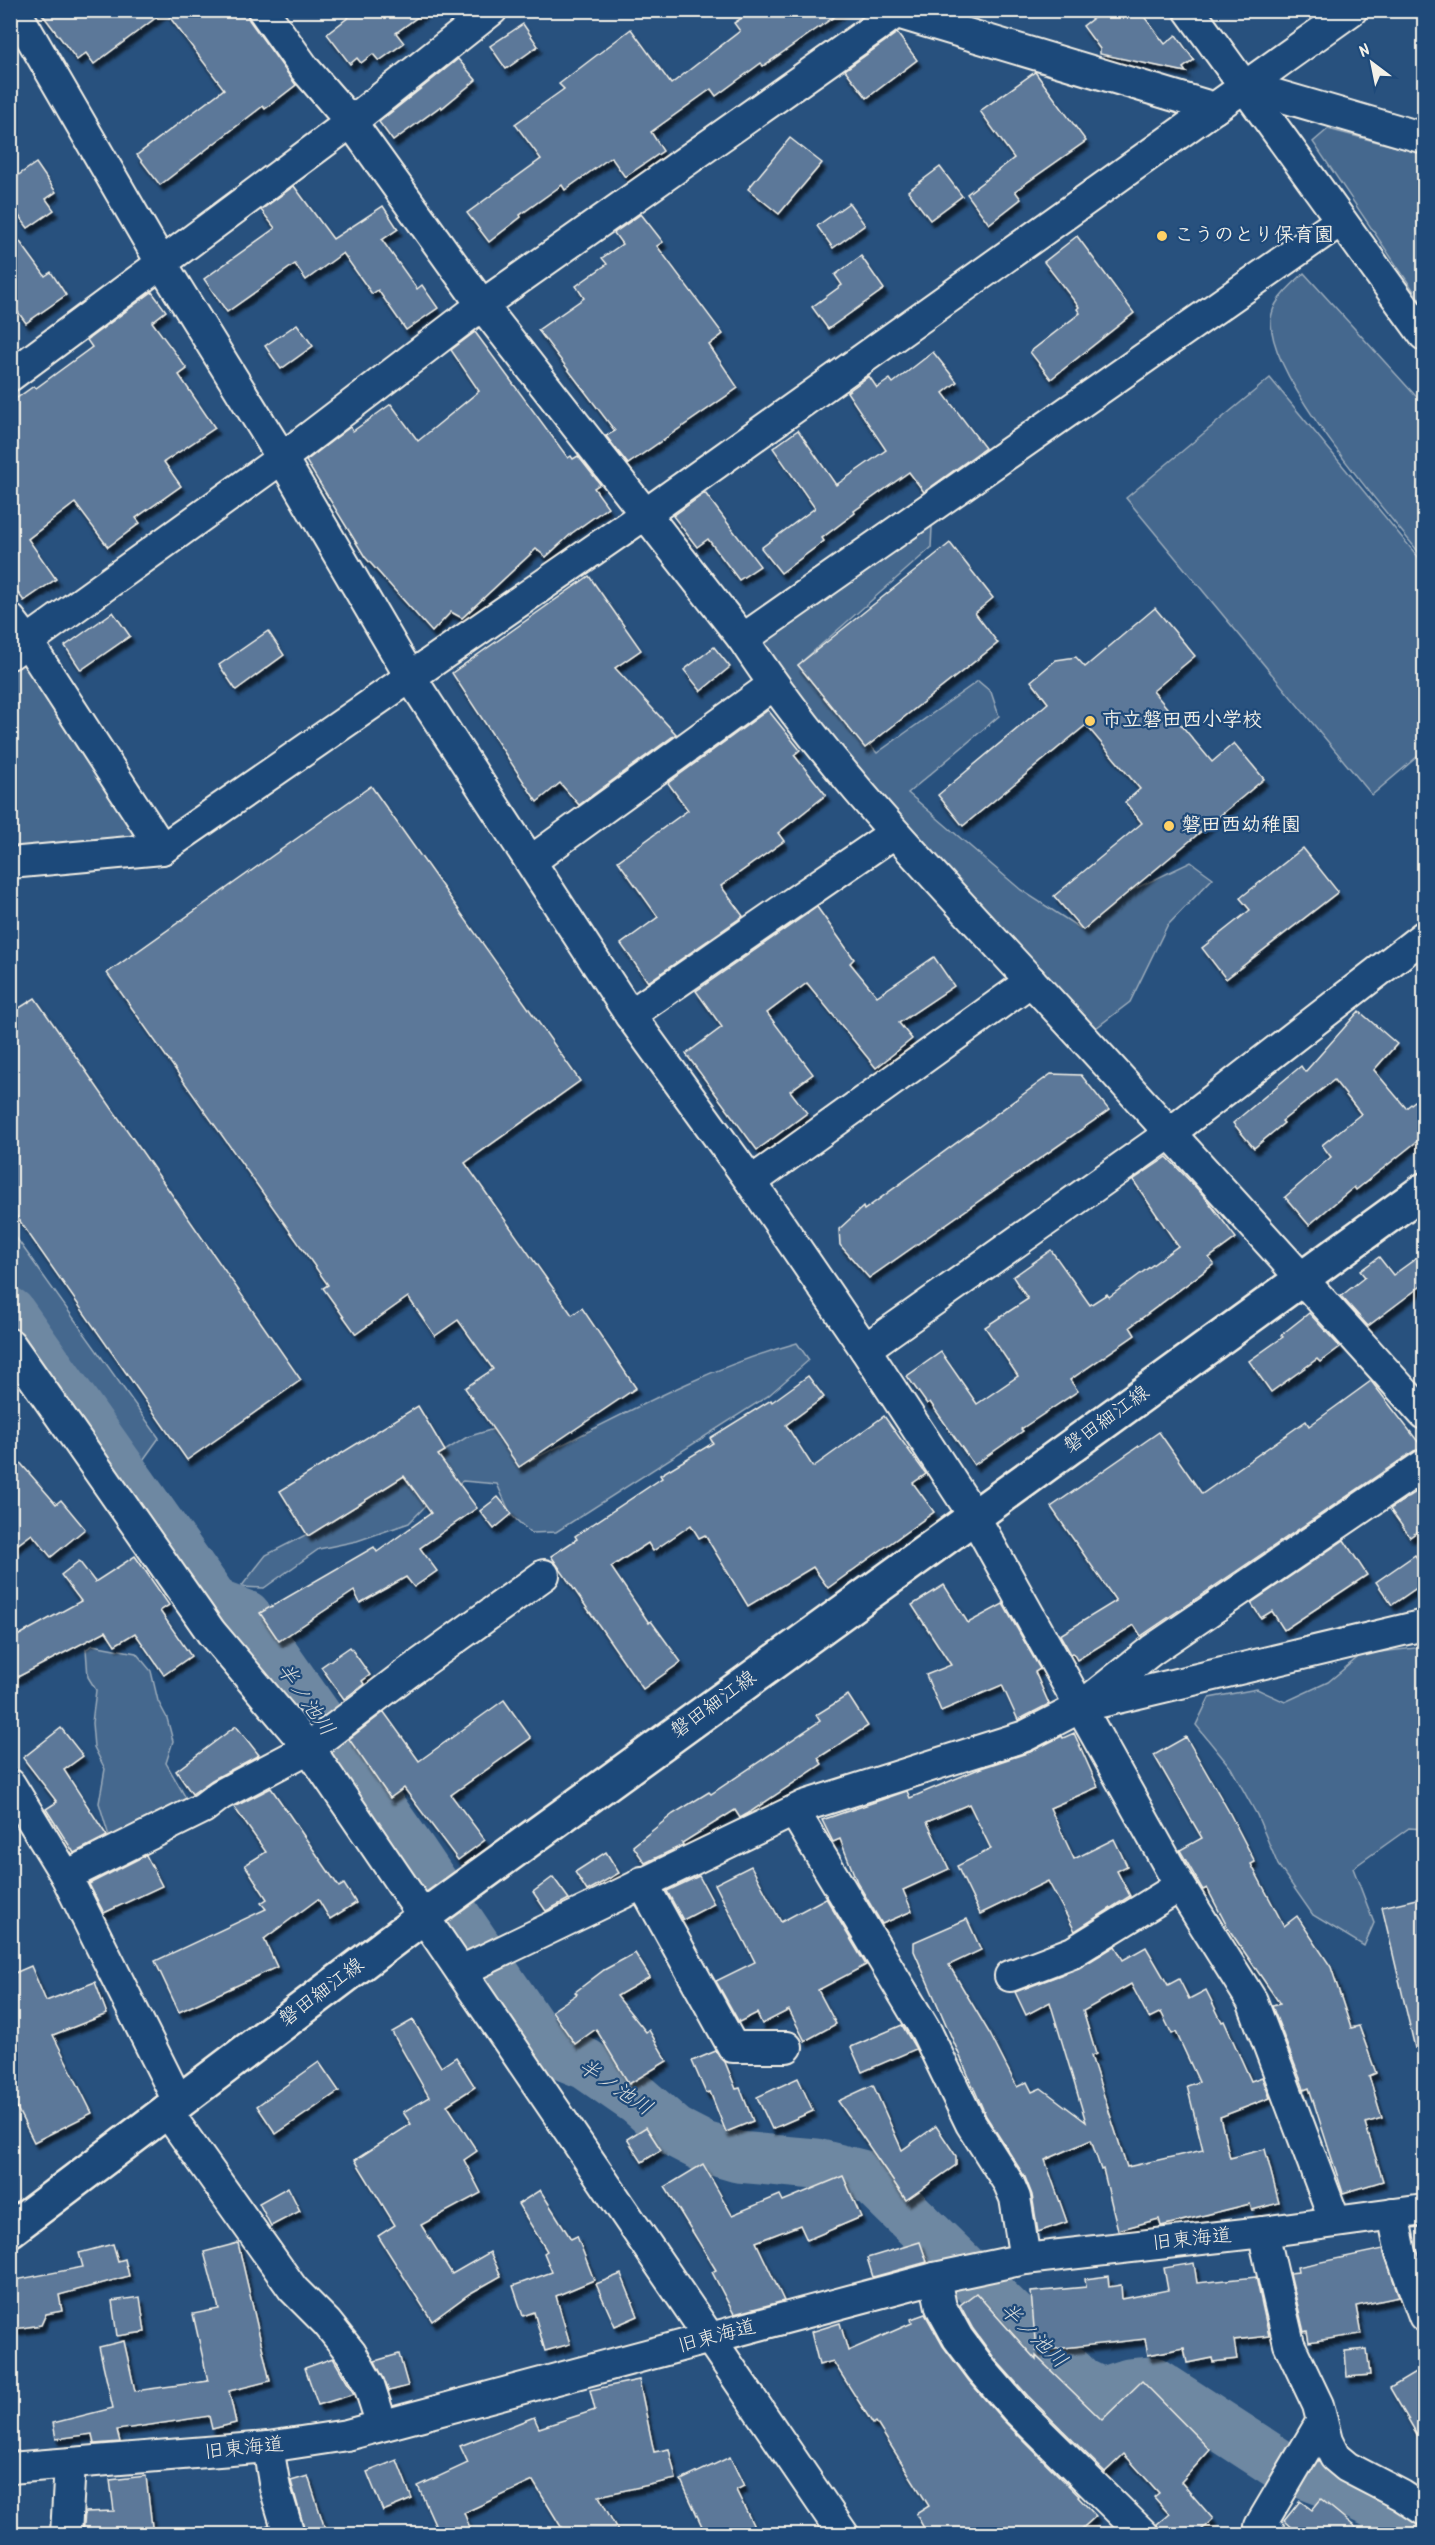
<svg xmlns="http://www.w3.org/2000/svg" width="1435" height="2545" viewBox="0 0 1435 2545" font-family="Kalam,'Klee One',sans-serif">
<style>
.green{fill:#45688e;stroke:#9cacbb;stroke-width:1.5}
.lines{fill:none;stroke-linecap:round;stroke-linejoin:round}
.river{stroke:#6e88a2;stroke-width:51}
.building{fill:#5b7899;stroke:#f4f1e8;stroke-width:1.5;fill-rule:evenodd;filter:url(#shadow)}
.minor-casing{stroke:#f4f1e8;stroke-width:34}
.major-casing{stroke:#f4f1e8;stroke-width:38}
.minor{stroke:#1f4a7a;stroke-width:30}
.major{stroke:#1f4a7a;stroke-width:33}
.poi-dot{fill:#ffd166;stroke:#1f4a7a;stroke-width:2}
.labels{text-anchor:middle;dominant-baseline:central;stroke-width:4.5;stroke-linejoin:round;paint-order:stroke}
.poi-label{font-size:20px;font-weight:bold;fill:#f4f1e8;stroke:#1f4a7a;text-anchor:start}
.street-label{font-size:20px;fill:#f4f1e8;stroke:#1f4a7a}
.water-label{font-size:21px;font-style:italic;fill:#d9dcda;stroke:#1f4a7a}
</style>
<defs>
<filter id="shadow"><feDropShadow dx="3.5" dy="6" stdDeviation="1.5" flood-color="#0009"/></filter>
</defs>
<rect width="100%" height="100%" fill="#28517e"/>
<filter id="ink" filterUnits="userSpaceOnUse"><feTurbulence type="fractalNoise" baseFrequency=".0167" numOctaves="2"/><feDisplacementMap in="SourceGraphic" scale="12" xChannelSelector="R" yChannelSelector="G"/><feConvolveMatrix kernelMatrix="1 2 1 2 8 2 1 2 1" color-interpolation-filters="sRGB"/></filter>
<g filter="url(#ink)">
<!-- green -->
<g class="green">
<path d="M1328,129L1424,154V306L1313,142Z"/>
<path d="M1304,273L1424,405V559C1385,509 1270,382 1271,321C1271,301 1291,286 1304,273Z"/>
<path d="M1270,378L1424,564V751L1372,795L1126,498Z"/>
<path d="M933,506L931,548L798,665L877,753L978,681L991,692L999,716L908,793L1021,890L1083,930L1128,892L1191,862L1213,878L1167,926L1130,1002L1083,1038L752,642Z"/>
<path d="M11,660L30,667L142,845L11,857Z"/>
<path d="M10,1229L159,1438L128,1481L110,1486L11,1345Z"/>
<path d="M797,1343L809,1360L768,1396L556,1532L531,1533L511,1515L497,1484L463,1481L438,1493L409,1523L357,1541L319,1549L264,1588L241,1587L266,1555L331,1522L467,1437L494,1429L519,1466C610,1422 699,1370 797,1343Z"/>
<path d="M93,1645L136,1653L151,1671L158,1701L167,1718L173,1741L166,1763L191,1807L111,1843L99,1803L105,1769L94,1747L92,1723L96,1690L88,1677L86,1649Z"/>
<path d="M1424,1647V1737L1420,1765L1424,1776V1829L1409,1828L1353,1868L1374,1923L1364,1946L1313,1915L1278,1865L1257,1815L1231,1768L1196,1725L1209,1698L1257,1689L1285,1702L1328,1682L1362,1654Z"/>
</g>
<g class="lines">
<!-- river -->
<path class="river" d="M10,1313L216,1605L246,1616L412,1853L544,2047L586,2064L638,2100L675,2132L704,2147L738,2157L816,2164L869,2177L1081,2383L1101,2393L1129,2384L1153,2382L1279,2464L1341,2487L1401,2516L1424,2534"/>
</g>
<!-- building -->
<g class="building">
<path d="M39,10H246L249,20L296,85L265,109L263,106L160,185L137,155L224,89L165,11L94,64L86,53L77,60Z"/>
<path d="M358,10H427L396,33L404,43L379,61L373,54L361,63L357,58L350,64L327,34Z"/>
<path d="M754,10H844L763,66L761,63L716,96L711,89L651,132L663,151L625,177L611,157L565,190L562,185L520,215L521,217L489,242L467,213L541,159L515,124L564,89L559,84L631,29L671,84L740,31L734,23Z"/>
<path d="M1104,10H1139L1165,44L1176,35L1194,60L1183,68L1186,72L1100,54V49L1083,26Z"/>
<path d="M523,24L538,46L506,69L490,46Z"/>
<path d="M897,33L917,60L867,98L845,70Z"/>
<path d="M458,59L476,80L442,108L441,106L393,141L379,122Z"/>
<path d="M1035,72L1086,141L1015,191L1021,199L989,224L967,194L1014,158L980,111Z"/>
<path d="M790,138L822,163L779,214L748,189Z"/>
<path d="M36,163L56,192L46,199L54,210L28,228L10,204V181Z"/>
<path d="M940,167L962,196L930,220L908,191Z"/>
<path d="M294,186L333,239L383,206L398,229L382,240L417,289L422,285L438,308L406,330L378,290L372,294L343,253L306,280L295,264L227,312L204,279L275,228L261,210Z"/>
<path d="M849,203L865,225L833,248L817,226Z"/>
<path d="M641,214L663,242L657,246L723,334L709,345L738,388L628,464L606,436L615,431L538,330L584,298L576,286L607,264L602,258L622,244L614,233Z"/>
<path d="M10,228L45,276L51,272L66,295L26,323L10,301Z"/>
<path d="M1077,236L1134,313L1051,379L1030,352L1080,313L1077,309L1079,307L1044,262Z"/>
<path d="M861,256L884,289L828,329L812,307L842,285L835,275Z"/>
<path d="M152,292L166,311L152,322L187,369L179,375L215,428L164,462L181,486L136,518L140,523L108,547L75,503L28,539L56,579L24,601L10,582V403L34,386L36,388L92,347L87,340Z"/>
<path d="M297,324L313,346L281,369L265,346Z"/>
<path d="M475,332L568,458L571,456L573,459L578,456L600,484L594,488L608,507L572,533L546,557L536,549L462,618L451,612L432,632L365,557L306,461L350,427L353,431L391,404L418,441L479,391L451,350Z"/>
<path d="M933,352L957,382L943,393L985,448L924,492L909,472L854,511L855,513L822,538L824,541L781,573L761,548L815,508L773,448L798,430L836,485L886,450L847,392L869,376L877,388L890,379L893,383Z"/>
<path d="M705,493L760,566L739,580L708,539L697,547L673,516Z"/>
<path d="M950,543L993,598L975,613L998,643L865,748L798,665Z"/>
<path d="M589,576L641,650L615,668L676,734L579,805L560,783L537,802L452,673Z"/>
<path d="M1155,608L1195,656L1153,691L1212,762L1234,743L1264,779L1083,930L1054,896L1142,823L1125,802L1140,789L1086,725L963,826L938,795L1048,703L1031,681L1056,660L1076,657L1085,667Z"/>
<path d="M113,612L130,636L81,670L65,646Z"/>
<path d="M268,631L284,655L236,690L219,665Z"/>
<path d="M714,647L730,667L701,691L684,670Z"/>
<path d="M768,710L800,750L794,755L826,795L778,833L784,841L721,886L743,916L648,982L621,944L658,917L618,861L688,810L668,783Z"/>
<path d="M371,786L580,1081L465,1163L572,1315L582,1308L636,1388L519,1467L465,1388L493,1369L458,1320L435,1336L408,1297L356,1334L323,1288L328,1285L107,973Z"/>
<path d="M1303,848L1338,892L1226,979L1202,948L1250,910L1240,898Z"/>
<path d="M817,907L854,959L850,963L877,996L934,957L954,986L899,1023L912,1039L876,1068L807,983L767,1013L813,1074L790,1091L807,1113L757,1150L686,1054L722,1027L696,991Z"/>
<path d="M35,998L301,1380L187,1460L10,1207V1014Z"/>
<path d="M1359,1011L1397,1044L1374,1070L1406,1108L1425,1093V1135L1356,1190L1354,1187L1309,1225L1285,1197L1331,1157L1322,1145L1361,1114L1334,1080L1282,1121L1284,1123L1254,1148L1233,1123L1301,1066L1305,1072Z"/>
<path d="M1051,1074L1081,1075L1109,1110L869,1278L840,1245L839,1229L863,1207L864,1210Z"/>
<path d="M1167,1157L1204,1196L1236,1238L1209,1258L1214,1264L1130,1327L1135,1335L1070,1380L1078,1391L1021,1429L1023,1431L974,1465L930,1402L927,1404L907,1376L941,1352L977,1404L1018,1376L985,1327L1028,1299L1013,1277L1051,1250L1090,1305L1107,1294L1109,1297L1178,1246L1133,1180Z"/>
<path d="M1425,1252V1283L1368,1326L1341,1296L1365,1277L1360,1271L1379,1257L1393,1275Z"/>
<path d="M1309,1313L1340,1347L1320,1362L1317,1359L1271,1392L1249,1361L1283,1337L1281,1335Z"/>
<path d="M808,1376L824,1397L786,1425L813,1467L884,1416L926,1474L913,1483L934,1512L828,1588L813,1567L748,1606L705,1535L699,1538L691,1525L653,1551L648,1543L611,1567L649,1623L651,1621L681,1662L643,1689L551,1556L577,1539L575,1536L662,1478L660,1475L713,1443L710,1438L771,1400L772,1402Z"/>
<path d="M1371,1381L1423,1448L1414,1451L1141,1636L1134,1625L1077,1660L1073,1653L1071,1654L1060,1635L1116,1601L1051,1507L1159,1432L1202,1494L1306,1421L1309,1426Z"/>
<path d="M418,1406L445,1451L438,1455L477,1508L420,1548L437,1571L414,1587L406,1577L360,1603L354,1591L279,1641L260,1613L374,1547L377,1552L431,1513L404,1476L308,1536L280,1491Z"/>
<path d="M10,1451L56,1504L61,1500L85,1529L51,1557L32,1534L10,1550Z"/>
<path d="M1425,1486V1526L1410,1537L1390,1509Z"/>
<path d="M498,1497L512,1514L494,1529L480,1511Z"/>
<path d="M1344,1540L1367,1575L1284,1630L1272,1611L1261,1618L1251,1603Z"/>
<path d="M1415,1555L1425,1569V1582L1392,1605L1376,1582Z"/>
<path d="M135,1556L169,1605L160,1611L191,1656L164,1675L135,1633L115,1645L106,1631L10,1681V1640L81,1601L61,1575L79,1561L95,1582Z"/>
<path d="M944,1585L968,1623L1003,1604L1040,1669L1035,1672L1049,1704L1018,1720L1002,1685L941,1711L926,1675L951,1665L912,1605Z"/>
<path d="M350,1647L370,1675L362,1681L364,1684L344,1699L321,1667Z"/>
<path d="M848,1695L868,1726L818,1758L822,1764L747,1814L740,1818L735,1810L682,1843L683,1845L645,1863L633,1846L673,1814L709,1792L711,1794L820,1721L816,1715Z"/>
<path d="M504,1700L531,1738L451,1795L485,1840L458,1860L404,1788L390,1798L349,1739L384,1712L419,1761Z"/>
<path d="M236,1726L259,1755L212,1780L192,1794L176,1771Z"/>
<path d="M61,1728L83,1756L64,1770L107,1836L74,1853L46,1809L57,1802L23,1758Z"/>
<path d="M1074,1733L1098,1787L1050,1808L1074,1859L1114,1839L1127,1866L1117,1871L1130,1896L1075,1931L1048,1881L980,1914L957,1866L991,1849L969,1804L927,1822L949,1869L903,1890L912,1911L882,1924L857,1882L840,1839L833,1842L822,1820L907,1791L910,1798L981,1768L1030,1752L1062,1736L1063,1738Z"/>
<path d="M1186,1737L1228,1810L1255,1862L1251,1864L1284,1926L1297,1916L1331,1967L1351,2028L1359,2026L1376,2073L1369,2076L1382,2118L1365,2123L1383,2181L1343,2193L1309,2088L1304,2090L1303,2086L1272,2006L1280,2004L1228,1928L1207,1888L1203,1890L1180,1850L1202,1838L1154,1755Z"/>
<path d="M271,1788L339,1887L344,1884L356,1903L330,1919L318,1899L264,1939L277,1967L179,2012L155,1961L266,1909L261,1903L267,1899L245,1865L266,1852L234,1807Z"/>
<path d="M606,1852L619,1873L587,1891L575,1872Z"/>
<path d="M146,1855L162,1886L104,1913L89,1884Z"/>
<path d="M751,1866L781,1922L826,1898L866,1965L818,1990L836,2024L805,2041L789,2010L762,2024L757,2013L739,2022L716,1981L755,1962L715,1884Z"/>
<path d="M699,1876L714,1904L683,1920L667,1891Z"/>
<path d="M553,1877L569,1899L546,1911L533,1892Z"/>
<path d="M1425,1897V2046L1415,2048L1382,1907Z"/>
<path d="M967,1919L981,1950L949,1965L990,2034L1017,2087L1027,2082L1032,2092L1041,2088L1086,2122L1050,2002L1026,2015L1015,1992L1079,1968L1115,1946L1123,1960L1146,1947L1168,1985L1179,1979L1189,1999L1206,1990L1222,2022L1224,2021L1251,2081L1262,2077L1270,2098L1220,2117L1230,2158L1265,2149L1279,2203L1252,2210L1250,2204L1161,2226L1159,2219L1118,2230L1103,2169L1101,2170L1091,2140L1045,2160L1067,2222L1038,2232L1032,2195L1025,2177L986,2116L914,1951V1942ZM1131,1984L1149,2018L1161,2012L1172,2034L1176,2032L1199,2082L1187,2086L1203,2150L1127,2167L1091,2056L1096,2054L1083,2011Z"/>
<path d="M635,1953L650,1977L617,1996L646,2032L649,2030L667,2061L629,2084L596,2029L575,2044L552,2011L577,1994L575,1992L604,1970Z"/>
<path d="M31,1966L46,2001L95,1982L107,2014L53,2035L92,2113L34,2142L10,2094V1975Z"/>
<path d="M413,2020L441,2067L456,2057L475,2087L447,2105L477,2151L464,2160L481,2193L421,2225L452,2274L490,2252L501,2276L469,2294L432,2321L378,2236L395,2225L355,2160L411,2124L403,2112L429,2097L392,2032Z"/>
<path d="M902,2025L916,2049L862,2072L851,2047Z"/>
<path d="M716,2051L725,2062L736,2089L740,2088L753,2121L726,2132L710,2092L706,2093L692,2061Z"/>
<path d="M319,2062L339,2091L276,2134L257,2106Z"/>
<path d="M798,2078L813,2111L772,2129L757,2097Z"/>
<path d="M873,2085L902,2150L936,2126L956,2156V2165L906,2200L838,2101Z"/>
<path d="M646,2127L661,2150L642,2162L627,2139Z"/>
<path d="M703,2164L732,2215L780,2195L783,2201L843,2176L861,2217L807,2240L800,2225L756,2242L784,2301L734,2314L712,2272L716,2270L665,2187Z"/>
<path d="M288,2187L300,2211L271,2226L259,2203Z"/>
<path d="M540,2190L571,2239L577,2236L594,2280L556,2296L570,2344L545,2351L534,2312L523,2316L513,2286L552,2272L544,2253L547,2251L518,2204Z"/>
<path d="M920,2242L927,2262L873,2277L867,2258Z"/>
<path d="M238,2243L270,2381L229,2391L236,2423L212,2429L209,2416L117,2430L120,2442L94,2444L92,2434L56,2439L53,2423L113,2408L99,2347L124,2341L135,2391L208,2381L193,2314L219,2309L204,2252Z"/>
<path d="M113,2244L118,2261L125,2259L129,2276L59,2295L62,2311L46,2314L41,2325L15,2329L10,2305V2281L83,2267L79,2253Z"/>
<path d="M1383,2249L1399,2297L1356,2306L1361,2334L1309,2342L1307,2331L1304,2332L1290,2273L1298,2272L1297,2267Z"/>
<path d="M1194,2263L1197,2283L1256,2277L1269,2336L1234,2340L1237,2359L1213,2362L1212,2358L1187,2363L1184,2348L1148,2355L1145,2339L1036,2351L1031,2292L1086,2287L1085,2279L1108,2276L1109,2287L1121,2285L1122,2299L1168,2290L1164,2268Z"/>
<path d="M621,2274L638,2316L615,2326L596,2284Z"/>
<path d="M976,2293L1036,2360V2356L1102,2420L1142,2381L1210,2450L1181,2482L1213,2519L1196,2535H1160L1157,2524L1169,2514L1154,2497L1159,2493L1124,2454L1105,2472L1028,2396L995,2359L973,2329L960,2305Z"/>
<path d="M140,2297L145,2332L117,2336L112,2301Z"/>
<path d="M925,2314L943,2346L969,2381L1002,2419L1079,2496L1078,2497L1096,2516L1075,2535H928L916,2514L929,2506L876,2422L873,2424L833,2361L819,2365L811,2332L840,2323L848,2351L912,2323L911,2319Z"/>
<path d="M1367,2349L1370,2375L1347,2377L1345,2351Z"/>
<path d="M399,2354L408,2386L389,2391L375,2361Z"/>
<path d="M333,2358L354,2394L318,2405L305,2368Z"/>
<path d="M1425,2367V2448L1390,2388Z"/>
<path d="M639,2380L654,2452L669,2449L676,2479L599,2496L620,2535H566L533,2481L464,2513L473,2535H440L418,2486L468,2463L460,2446L534,2417L539,2428L595,2410L590,2390Z"/>
<path d="M730,2457L744,2486L736,2490L758,2535H706L681,2480Z"/>
<path d="M397,2460L412,2499L383,2511L367,2472Z"/>
<path d="M146,2476L153,2535H83L85,2512L114,2511L110,2480Z"/>
<path d="M308,2476L327,2535H306L291,2481Z"/>
<path d="M1321,2499L1365,2535H1292L1295,2531L1284,2521L1300,2501L1312,2510Z"/>
<path d="M268,2525L271,2535H252L251,2531Z"/>
</g>
<g class="lines">
<!-- minor casing -->
<g class="minor-casing">
<g id="minor">
<path d="M15,10L162,264L282,458L411,678L630,1015L751,1182L865,1349L974,1516L1180,1886L1252,2001L1335,2221"/>
<path d="M263,10L305,69L351,122L482,305L743,639C824,763 930,871 1030,980C1163,1124 1293,1269 1424,1414"/>
<path d="M887,10L1215,108"/>
<path d="M1189,10L1424,335"/>
<path d="M1245,86L1424,138"/>
<path d="M10,376L351,122L492,10"/>
<path d="M10,619L27,641L162,849"/>
<path d="M743,639L1340,221"/>
<path d="M10,654L282,458L482,305L900,10"/>
<path d="M531,861L773,685"/>
<path d="M10,863L162,849L644,515L1352,10"/>
<path d="M630,1015L894,833"/>
<path d="M751,1182L1031,981"/>
<path d="M10,1344L211,1632L309,1748L843,2534"/>
<path d="M865,1349L1170,1133L1424,936"/>
<path d="M1088,1705L1424,1625"/>
<path d="M10,1784L66,1876L178,2101"/>
<path d="M794,1811L926,2031L971,2124L1009,2184L1015,2198L1025,2259"/>
<path d="M66,1876L203,1808L220,1795L309,1748L406,1674L544,1575"/>
<path d="M642,1882L733,2047H787"/>
<path d="M461,1971L804,1806L1025,1736L1079,1708L1152,1650L1424,1465"/>
<path d="M1010,1976L1073,1952L1180,1886"/>
<path d="M166,2110L293,2289L327,2323L351,2353L369,2385L382,2425"/>
<path d="M1393,2214L1401,2253L1424,2316"/>
<path d="M1263,2232L1289,2344L1318,2405L1327,2441L1335,2457L1347,2467L1401,2495L1424,2510"/>
<path d="M935,2278L941,2307L958,2338L982,2370L1015,2408L1143,2534"/>
<path d="M268,2447L275,2488L289,2534"/>
<path d="M10,2468L268,2447L347,2435L935,2278L1025,2259L1263,2232L1424,2210"/>
<path d="M66,2534L70,2464"/>
<path d="M1271,2534L1260,2526L1322,2421"/>
</g>
</g>
<!-- major casing -->
<g class="major-casing">
<path id="major" d="M10,2230L423,1917L1424,1190"/>
</g>
<!-- minor -->
<use href="#minor" class="minor"/>
<!-- major -->
<use href="#major" class="major"/>
</g>
</g>
<!-- markers -->
<g class="poi-dot">
<circle cx="1162" cy="236" r="6"/>
<circle cx="1090" cy="721" r="6"/>
<circle cx="1169" cy="826" r="6"/>
</g>
<g class="labels">
<!-- poi labels -->
<g class="poi-label">
<text x="1174" y="236">こうのとり保育園</text>
<text x="1102" y="721">市立磐田西小学校</text>
<text x="1181" y="826">磐田西幼稚園</text>
</g>
<!-- street labels -->
<g class="street-label">
<text transform="translate(1107 1420) rotate(-36)">磐田細江線</text>
<text transform="translate(714 1705) rotate(-36)">磐田細江線</text>
<text transform="translate(322 1993) rotate(-37)">磐田細江線</text>
<text transform="translate(1192 2240) rotate(-6)">旧東海道</text>
<text transform="translate(717 2337) rotate(-15)">旧東海道</text>
<text transform="translate(244 2449) rotate(-6)">旧東海道</text>
</g>
<!-- water labels -->
<g class="water-label">
<text transform="translate(305 1700) rotate(55)">半ノ池川</text>
<text transform="translate(615 2088) rotate(34)">半ノ池川</text>
<text transform="translate(1033 2336) rotate(44)">半ノ池川</text>
</g>
</g>
<!-- margin -->
<rect width="1435" height="2545" fill="none" stroke="#1f4a7a" stroke-width="36"/>
<rect x="18" y="18" width="1399" height="2509" fill="none" stroke="#f4f1e8" stroke-width="2" filter="url(#ink)"/>
<!-- north arrow -->
<g transform="translate(1372 63) rotate(328)" stroke="#1f4a7a" stroke-width="4.5" paint-order="stroke">
<path d="M0-4.5L10 22L0 15L-10 22Z" fill="#f4f1e8"/>
<text y="-9" font-size="16" font-weight="bold" text-anchor="middle" fill="#f4f1e8">N</text>
</g>
</svg>
